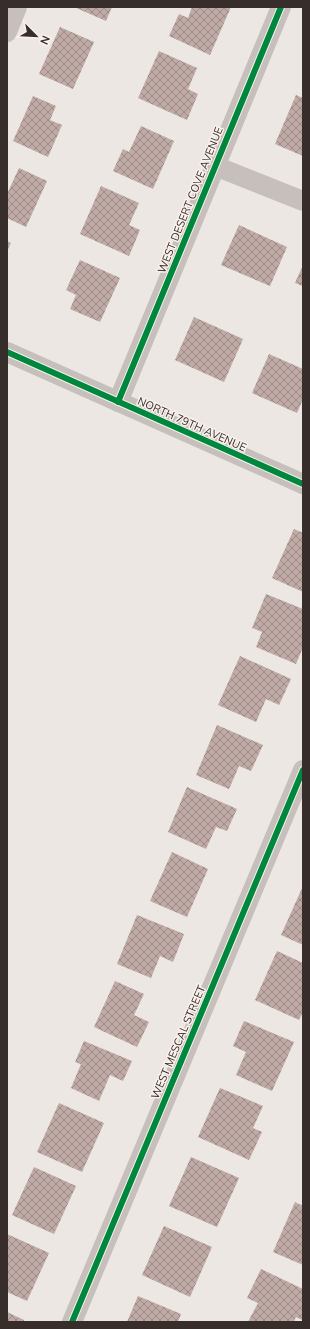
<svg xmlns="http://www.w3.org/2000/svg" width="310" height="1329" viewBox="0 0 310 1329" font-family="Mulish,sans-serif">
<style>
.building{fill:url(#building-cross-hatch)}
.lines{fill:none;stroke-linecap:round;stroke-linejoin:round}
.minor{stroke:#c6bfbc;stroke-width:20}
.cycleway-casing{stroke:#f9f1ec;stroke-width:8}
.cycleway{stroke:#00873e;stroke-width:6}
.labels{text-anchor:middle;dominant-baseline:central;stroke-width:3;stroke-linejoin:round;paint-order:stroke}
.street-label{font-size:11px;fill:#372d2a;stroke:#f9f1ec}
</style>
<defs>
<pattern id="building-cross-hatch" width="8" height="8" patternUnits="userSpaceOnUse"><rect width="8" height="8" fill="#bfaaa6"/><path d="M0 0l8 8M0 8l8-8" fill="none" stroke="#9c8b87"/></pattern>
</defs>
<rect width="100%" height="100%" fill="#ede7e3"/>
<!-- building -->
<g class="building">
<path d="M74,7H112L106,21Z"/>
<path d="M192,7H231L210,55L169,36L179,14L188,18Z"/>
<path d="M60,27L94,42L73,89L39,74Z"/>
<path d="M159,51L197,68L188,89L198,94L187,120L138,98Z"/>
<path d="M296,95L303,98V156L275,144Z"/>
<path d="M33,96L56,106L50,120L62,125L48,157L13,141Z"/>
<path d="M141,126L174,141L153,189L113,171L123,149L129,152Z"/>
<path d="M19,168L47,181L26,227L7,218V191L8,192Z"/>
<path d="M101,186L139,203L129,225L140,230L129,256L80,234Z"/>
<path d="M239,225L287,247L270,286L221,265Z"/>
<path d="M7,241L11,243L7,251Z"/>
<path d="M80,260L120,278L100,322L70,309L76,295L66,290Z"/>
<path d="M303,265V286L295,283Z"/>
<path d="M194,317L243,339L224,382L175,360Z"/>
<path d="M269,354L303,369V399L297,413L252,393Z"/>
<path d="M294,529L303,533V592L272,578Z"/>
<path d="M266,594L303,609V647L296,664L256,647L262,632L252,628Z"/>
<path d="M240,656L291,679L279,705L266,699L256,722L218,705Z"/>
<path d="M217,725L263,745L251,771L239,766L229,789L196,775Z"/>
<path d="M187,787L237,809L227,831L216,827L206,849L168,832Z"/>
<path d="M172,852L208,869L187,917L150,901Z"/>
<path d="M303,886V945L281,935Z"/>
<path d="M137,915L184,934L173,962L160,956L151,978L117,964Z"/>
<path d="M277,951L303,963V1012L299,1020L255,1000Z"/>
<path d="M115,981L144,994L134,1015L149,1022L137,1047L94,1027Z"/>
<path d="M244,1021L294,1042L272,1091L236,1075L246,1052L233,1046Z"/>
<path d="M84,1041L132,1061L123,1081L110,1075L99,1101L71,1088L81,1064L75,1062Z"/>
<path d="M220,1088L263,1106L253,1128L262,1132L249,1160L198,1137Z"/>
<path d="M59,1103L104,1123L82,1172L37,1152Z"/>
<path d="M191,1157L239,1178L217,1227L169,1206Z"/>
<path d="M34,1167L76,1186L54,1234L12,1215Z"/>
<path d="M295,1202L303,1206V1265L273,1252Z"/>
<path d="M164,1226L212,1247L190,1297L142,1275Z"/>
<path d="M7,1234L49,1253L27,1301L7,1292Z"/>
<path d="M261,1269L303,1289L302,1320L296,1317L294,1322H248L258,1303L247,1298Z"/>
<path d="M138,1296L181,1314L178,1322H127Z"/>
<path d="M7,1312L24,1320V1322H7Z"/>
</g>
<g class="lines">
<!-- minor -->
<g class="minor">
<path d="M7,32L17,7"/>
<path d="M215,166L303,201"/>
<path d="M7,352L303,484"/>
<path d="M118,402L281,7"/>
<path d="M72,1322L303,770"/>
</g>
<!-- cycleway casing -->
<g class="cycleway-casing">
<g id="cycleway">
<path d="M7,352L303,484"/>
<path d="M118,402L281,7"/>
<path d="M72,1322L303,770"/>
</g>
</g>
<!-- cycleway -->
<use href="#cycleway" class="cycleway"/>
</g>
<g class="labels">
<!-- street labels -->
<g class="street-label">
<text transform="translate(190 200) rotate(-68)">WEST DESERT COVE AVENUE</text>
<text transform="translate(192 424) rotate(24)">NORTH 79TH AVENUE</text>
<text transform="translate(178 1042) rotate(-67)">WEST MESCAL STREET</text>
</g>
</g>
<!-- border -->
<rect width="310" height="1329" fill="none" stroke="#372d2a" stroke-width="16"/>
<!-- north arrow -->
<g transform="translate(36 36) rotate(114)" stroke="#f9f1ec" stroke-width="3" paint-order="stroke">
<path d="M0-3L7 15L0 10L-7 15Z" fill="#372d2a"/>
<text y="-6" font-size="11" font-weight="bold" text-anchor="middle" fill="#372d2a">N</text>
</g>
</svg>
